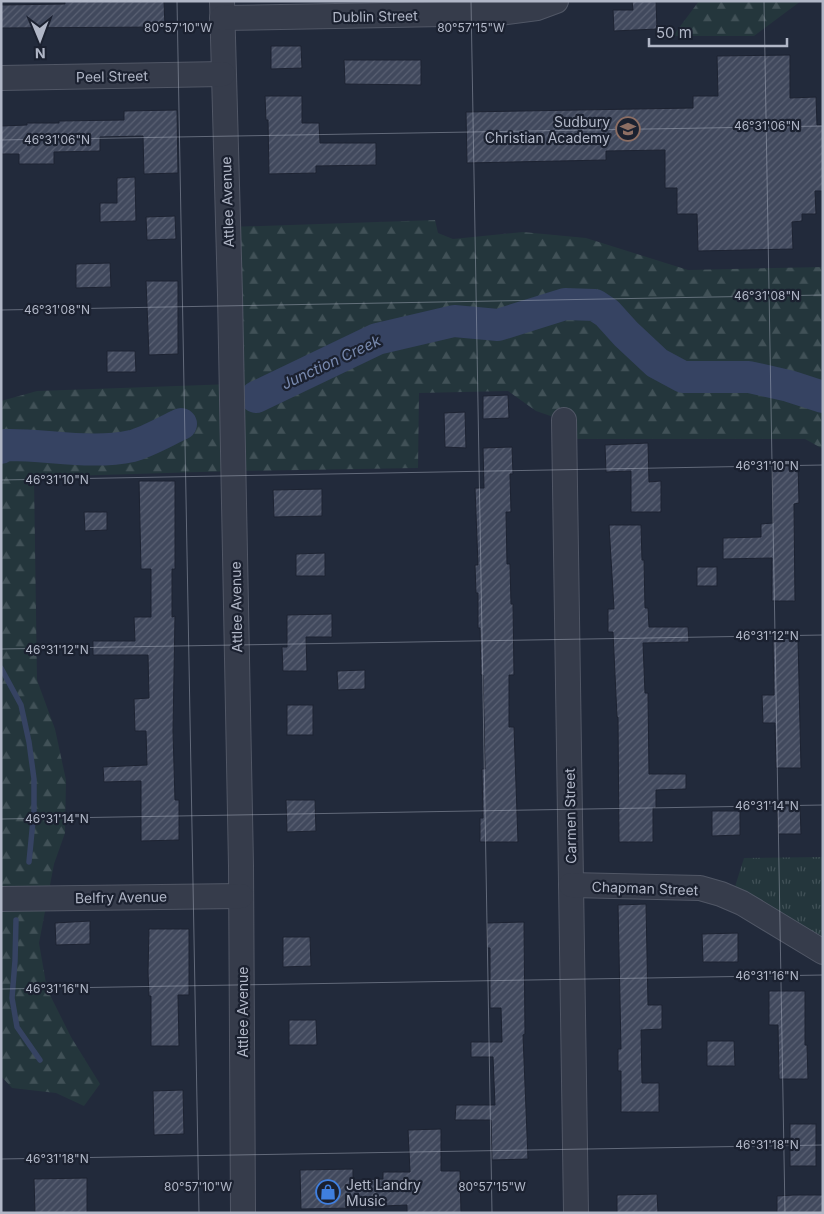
<svg xmlns="http://www.w3.org/2000/svg" width="824" height="1214" viewBox="0 0 824 1214" font-family="Inter,sans-serif">
<style>
.grass{fill:url(#grass-tufts)}
.forest{fill:url(#forest-firs)}
.lines{fill:none;stroke-linecap:round;stroke-linejoin:round}
.stream{stroke:#364362;stroke-width:5.5}
.river{stroke:#364362;stroke-width:32}
.building{fill:url(#building-hatch);stroke:#1d2332}
.minor-casing{stroke:#515766;stroke-width:26}
.minor{stroke:#363c4b;stroke-width:24}
.ticks{fill:none;stroke:#b1b7c7;stroke-width:1;stroke-opacity:0.45}
.labels{text-anchor:middle;dominant-baseline:central;stroke-width:4.5;stroke-linejoin:round;paint-order:stroke}
.street-label{font-size:14px;fill:#b1b7c7;stroke:#1b2130}
.poi-label{font-size:14px;fill:#b1b7c7;stroke:#1b2130;text-anchor:end}
.water-label{font-size:15px;font-style:italic;fill:#798aaf;stroke:#1b2130}
.ticks-label{font-size:12px;text-anchor:middle;fill:#b1b7c7;stroke:#1b2130;stroke-width:4.5;stroke-linejoin:round;paint-order:stroke}
</style>
<defs>
<pattern id="grass-tufts" width="24" height="20" patternUnits="userSpaceOnUse" patternTransform="scale(1.25)"><rect width="24" height="20" fill="#24363c"/><path d="M3 7l-1-3M5 7V3M7 7l1-3M15 17l-1-3M17 17v-4M19 17l1-3" fill="none" stroke="#415157"/></pattern>
<pattern id="forest-firs" width="22" height="20" patternUnits="userSpaceOnUse" patternTransform="scale(1.25)"><rect width="22" height="20" fill="#24363c"/><path d="M5 1l3.5 6h-7zM16 11l3.5 6h-7z" fill="#415157"/></pattern>
<pattern id="building-hatch" width="6" height="6" patternUnits="userSpaceOnUse" patternTransform="scale(1.25)"><rect width="6" height="6" fill="#41495d"/><path d="M-1 1l2-2M0 6l6-6M5 7l2-2" fill="none" stroke="#5a6173"/></pattern>
</defs>
<rect width="100%" height="100%" fill="#222a3b"/>
<!-- grass -->
<path class="grass" d="M823,857V948L732,896L744,858Z"/>
<!-- forest -->
<g class="forest">
<path d="M699,1H801L754,36H673Z"/>
<path d="M435,220L438,233L453,239L523,232L586,238L688,270L823,267V449L805,439H566L565,421L536,411L508,391L419,393L418,468L234,471L34,477L37,680L55,729L66,780L65,833L54,864L39,943L47,989L71,1037L100,1084L84,1106L56,1093L12,1088L1,1076V401L37,391L232,384L229,227Z"/>
</g>
<g class="lines">
<!-- stream -->
<g class="stream">
<path d="M1,668L21,705L29,742L34,779V810L29,862"/>
<path d="M16,920L15,961L12,998L17,1027L40,1060"/>
</g>
<!-- river -->
<g class="river">
<path d="M256,397L377,339L454,321L498,325L565,304L595,305L607,313L626,334L657,363L683,377H749L789,386L823,397"/>
<path d="M1,448L5,445C46,444 90,455 132,446C147,442 166,431 181,424"/>
</g>
</g>
<!-- building -->
<g class="building">
<path d="M65,1H164L165,27L1,28V5L65,4Z"/>
<path d="M632,1H656L657,29L614,31L613,10H633Z"/>
<path d="M271,46H301L302,68L271,69Z"/>
<path d="M790,55V98L816,97L817,125H823V191H815L816,214H802V221L792,222L793,249L698,251L697,214H677V188H665V150L606,151V160L467,163L466,112L693,108V96H718L717,56Z"/>
<path d="M344,60H421V85L345,84Z"/>
<path d="M265,96H302V123H319L320,143H376V165L316,166V173L269,174L268,120H266Z"/>
<path d="M177,110L178,173L144,174L143,136L100,137V151L54,152V164H19V154H1V126L27,125V123H59V121L124,120V111Z"/>
<path d="M135,177L136,221L100,222V203H117V178Z"/>
<path d="M175,216L176,239L147,240L146,217Z"/>
<path d="M110,263L111,287L76,288V264Z"/>
<path d="M146,281H178V354L149,355Z"/>
<path d="M107,351H135L136,372H107Z"/>
<path d="M508,395L509,418L483,419V396Z"/>
<path d="M465,412L466,448L445,447L444,413Z"/>
<path d="M648,443L649,482L661,481V512H631V471L606,472L605,445Z"/>
<path d="M512,447L513,474H510L511,512H506L507,564H510L511,604H513L514,675H509V727H514L518,842H480V818H483L482,769H485L484,719L483,675H481L480,628H478V593H476L475,565H478L475,488H484L483,448Z"/>
<path d="M772,463H798L799,503L794,504L795,601H772V558L723,559V538L761,537V524L773,523Z"/>
<path d="M139,481H175V569H172V617L175,616L173,731L175,800H179V840L141,841V781L104,782L103,767L147,765L146,731H135L134,699L149,698L148,655H93V641H135L134,617H151V569H141Z"/>
<path d="M322,489V516L274,517L273,490Z"/>
<path d="M84,512H107V530L85,531Z"/>
<path d="M609,525H641L642,560H644L645,608H648L649,627H688L689,642L643,643L645,693H648L649,774H686V789L656,790V808H653V842H619L618,717H617L613,632H608V609H614Z"/>
<path d="M325,553V576H296V554Z"/>
<rect x="697" y="567" width="20" height="19"/>
<path d="M332,614V637H306L307,671H283L282,647H287V615Z"/>
<path d="M798,638L801,768H776L775,723H763L762,695H774L773,639Z"/>
<path d="M365,670V689L338,690L337,671Z"/>
<rect x="287" y="705" width="26" height="30"/>
<path d="M286,800H315L316,831L287,832Z"/>
<path d="M800,804L801,834H778L777,805Z"/>
<path d="M712,811H740V835L712,836Z"/>
<path d="M646,904L648,1005H662V1029L641,1030L642,1083H659V1112H621V1071H618V1049H621L618,905Z"/>
<path d="M90,921V944L56,945L55,923Z"/>
<path d="M524,922L525,1034L523,1035L528,1159L492,1160L491,1120H455L456,1105H495L493,1057H471V1042H502L501,1008H490V948H487V923Z"/>
<path d="M149,929H189V995H178L179,1046H151V996H149L148,972Z"/>
<path d="M738,933V962H703L702,934Z"/>
<path d="M283,937H310L311,966L283,967Z"/>
<path d="M769,991H805V1045H807L808,1079H779L778,1025H769Z"/>
<path d="M289,1020H316L317,1045H289Z"/>
<path d="M707,1041H734L735,1066H707Z"/>
<path d="M183,1090L184,1134L154,1135L153,1091Z"/>
<rect x="790" y="1124" width="26" height="42"/>
<path d="M441,1129V1171H460L461,1213H407V1205L383,1206V1203L353,1204V1208L301,1209L300,1170L353,1169V1180L383,1179V1172H410L408,1130Z"/>
<path d="M87,1178V1213H35L34,1179Z"/>
<path d="M657,1194L658,1213H617V1195Z"/>
<path d="M794,1195H823V1213H777V1196Z"/>
</g>
<g class="lines">
<!-- minor casing -->
<g class="minor-casing">
<g id="minor">
<path d="M222,1L230,295L241,866L243,1213"/>
<path d="M222,18L499,13L537,8L556,1"/>
<path d="M1,78L223,74"/>
<path d="M564,420L576,1213"/>
<path d="M571,885L700,888L721,894L742,903L823,952"/>
<path d="M1,899L241,896"/>
</g>
</g>
<!-- minor -->
<use href="#minor" class="minor"/>
</g>
<!-- ticks -->
<path class="ticks" d="M177,1L199,1213M471,1L492,1213M764,1L785,1213M1,140L823,126M1,310L823,295M1,480L823,465M1,649L823,635M1,819L823,805M1,989L823,975M1,1159L823,1145"/>
<!-- icons -->
<defs>
<g id="school-ring" transform="scale(1.25)"><circle r="9.5" fill="#1b2130" stroke="#8d6e63" stroke-width="1.5"/><path d="M0-5L7-2L0 1L-7-2ZM-4 1L0 2.5L4 1V4Q0 6-4 4Z" fill="#8d6e63"/></g>
<g id="shop-ring" transform="scale(1.25)"><circle r="9.5" fill="#1b2130" stroke="#3f7fe0" stroke-width="1.5"/><path d="M-5-2.5h2.3a2.7 3.5 0 0 1 5.4 0H5L5.5 6h-11ZM-1.5-2.5h3a1.5 2.3 0 0 0-3 0Z" fill="#3f7fe0"/></g>
</defs>
<g fill-rule="evenodd">
<use href="#school-ring" x="628" y="129"/>
<use href="#shop-ring" x="328" y="1192"/>
</g>
<g class="labels">
<!-- street labels -->
<g class="street-label">
<text transform="translate(375 16) rotate(-1)">Dublin Street</text>
<text transform="translate(112 76) rotate(-1)">Peel Street</text>
<text transform="translate(227 202) rotate(-92)">Attlee Avenue</text>
<text transform="translate(236 607) rotate(-91)">Attlee Avenue</text>
<text transform="translate(570 816) rotate(-91)">Carmen Street</text>
<text transform="translate(645 888) rotate(2)">Chapman Street</text>
<text transform="translate(121 897) rotate(-1)">Belfry Avenue</text>
<text transform="translate(242 1012) rotate(-90)">Attlee Avenue</text>
</g>
<!-- poi labels -->
<g class="poi-label">
<text x="610" y="121">Sudbury<tspan x="610" dy="16">Christian Academy</tspan></text>
<text x="346" y="1184" text-anchor="start">Jett Landry<tspan x="346" dy="16">Music</tspan></text>
</g>
<!-- water labels -->
<g class="water-label">
<text transform="translate(331 362) rotate(-25)">Junction Creek</text>
</g>
</g>
<g class="ticks-label">
<text x="178" y="32">80°57'10"W</text>
<text x="471" y="32">80°57'15"W</text>
<text x="767" y="130">46°31'06"N</text>
<text x="57" y="144">46°31'06"N</text>
<text x="767" y="300">46°31'08"N</text>
<text x="57" y="314">46°31'08"N</text>
<text x="767" y="470">46°31'10"N</text>
<text x="57" y="484">46°31'10"N</text>
<text x="767" y="640">46°31'12"N</text>
<text x="57" y="654">46°31'12"N</text>
<text x="767" y="810">46°31'14"N</text>
<text x="57" y="823">46°31'14"N</text>
<text x="767" y="980">46°31'16"N</text>
<text x="57" y="993">46°31'16"N</text>
<text x="767" y="1149">46°31'18"N</text>
<text x="57" y="1163">46°31'18"N</text>
<text x="198" y="1191">80°57'10"W</text>
<text x="492" y="1191">80°57'15"W</text>
</g>
<!-- border -->
<rect width="824" height="1214" fill="none" stroke="#b1b7c7" stroke-width="5"/>
<!-- north arrow -->
<g transform="translate(40 40) rotate(179)" stroke="#1b2130" stroke-width="4" paint-order="stroke">
<path d="M0-4L9 19L0 12L-9 19Z" fill="#b1b7c7"/>
<text y="-8" font-size="14" font-weight="bold" text-anchor="middle" fill="#b1b7c7">N</text>
</g>
<!-- scale -->
<path d="M649 38v8h138v-8" fill="none" stroke="#b1b7c7" stroke-width="2.5"/>
<text x="656" y="38" font-size="15" fill="#b1b7c7" stroke="#1b2130" stroke-width="4" paint-order="stroke">50 m</text>
</svg>
